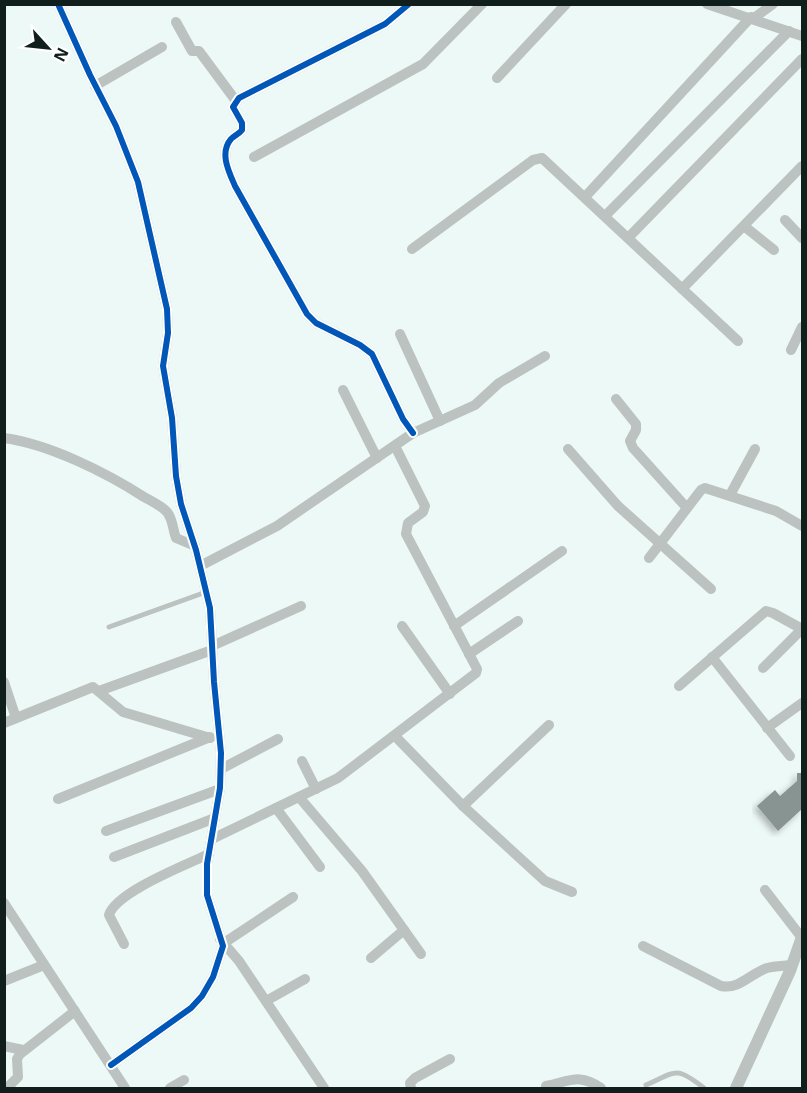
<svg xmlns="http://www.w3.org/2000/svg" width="807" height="1093" viewBox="0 0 807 1093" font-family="'Noto Sans',sans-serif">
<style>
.building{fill:#889491;filter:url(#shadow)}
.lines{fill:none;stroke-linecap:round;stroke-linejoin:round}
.service{stroke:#bcc2c0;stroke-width:5}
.minor{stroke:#bcc2c0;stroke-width:10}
.tertiary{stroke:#bcc2c0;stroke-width:12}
.cycleway-casing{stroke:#fff;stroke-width:10}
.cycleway{stroke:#0057b8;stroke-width:6}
</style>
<defs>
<filter id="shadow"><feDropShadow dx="-3.5" dy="3.5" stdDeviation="3" flood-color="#0004"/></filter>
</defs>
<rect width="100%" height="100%" fill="#edf9f6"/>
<!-- building -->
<path class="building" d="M797,773H802V809L778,831L757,806L775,790L780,796L797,781Z"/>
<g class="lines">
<!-- service -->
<g class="service">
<path d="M109,627L206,592"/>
<path d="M646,1085C677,1071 676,1066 704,1088"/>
</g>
<!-- minor -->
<g class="minor">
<path d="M58,4L90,75L116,126L138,182L167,309L168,333L163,366L172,418L176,476L181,504L196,550L210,608L214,682L221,753L220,788L207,864V895L223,946L213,977L202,996L191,1008L111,1065"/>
<path d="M409,4L385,24L239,98L233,107L242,123V130C239,134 234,136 231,139C219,153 229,172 235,186L307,314L316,323L360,345L372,354L403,419L413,433"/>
<path d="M707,4L802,36"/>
<path d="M754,18L773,4"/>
<path d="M176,22L192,51H199L236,101"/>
<path d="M497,78L566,4"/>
<path d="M95,86L162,47"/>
<path d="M254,157L423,64L482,4"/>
<path d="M585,197L751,17"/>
<path d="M605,216L789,31"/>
<path d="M785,220L802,238"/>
<path d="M744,226L774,250"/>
<path d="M628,238L802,59"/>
<path d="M412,249L533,160L542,158L738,341"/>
<path d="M682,289L802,166"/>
<path d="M400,334L440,421"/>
<path d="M791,350L802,327"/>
<path d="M343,390L377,458"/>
<path d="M616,399L636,424V430L630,441L633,448L687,508"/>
<path d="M4,438C49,444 107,473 144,497C151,501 162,506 167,512C173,519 173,531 176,538L195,546"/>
<path d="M568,449L618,506L711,589"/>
<path d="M730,495L755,449"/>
<path d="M649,558L701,490L705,488L776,511L802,526"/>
<path d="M200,566L277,526L413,433L475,405L499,383L545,356"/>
<path d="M402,626L450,694"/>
<path d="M454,626L562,551"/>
<path d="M212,646L301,606"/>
<path d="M469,654L518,621"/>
<path d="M712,657L790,756"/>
<path d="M763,668L802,629"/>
<path d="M4,682L16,718"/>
<path d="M679,686L766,611L773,613L802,629"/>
<path d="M99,691L212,650"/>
<path d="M4,723L93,687L123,712L210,738"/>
<path d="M767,728L802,703"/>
<path d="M395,736L463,806L545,881L572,892"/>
<path d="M302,761L316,789"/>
<path d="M221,769L278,739"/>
<path d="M299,797L362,871L421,954"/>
<path d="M58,799L210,737"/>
<path d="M463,806L549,725"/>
<path d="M276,808L320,867"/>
<path d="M106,831L220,789"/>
<path d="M212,839L338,778L476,673L477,669L406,534L408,523L423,512L425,506L395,446"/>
<path d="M114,857L215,818"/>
<path d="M765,890L802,938"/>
<path d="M4,903L125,1088"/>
<path d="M220,939L239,961L324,1088"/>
<path d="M224,943L293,897"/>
<path d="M124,944L109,915C116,892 186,865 209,854"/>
<path d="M643,946L721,986C739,990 751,973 767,968C775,966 784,966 792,965"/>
<path d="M371,958L404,930"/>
<path d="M4,981L44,965"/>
<path d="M266,1001L305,979"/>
<path d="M4,1046L23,1050"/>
<path d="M546,1086C570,1081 580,1073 601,1088"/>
<path d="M7,1088L18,1077L17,1059L20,1054L75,1011"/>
<path d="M170,1088L184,1080"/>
<path d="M411,1088L410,1083L415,1078L450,1059"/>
</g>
<!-- tertiary -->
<path class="tertiary" d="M736,1088L790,971L802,937"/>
<!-- cycleway casing -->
<g class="cycleway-casing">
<g id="cycleway">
<path d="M58,4L90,75L116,126L138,182L167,309L168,333L163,366L172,418L176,476L181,504L196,550L210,608L214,682L221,753L220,788L207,864V895L223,946L213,977L202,996L191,1008L111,1065"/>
<path d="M409,4L385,24L239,98L233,107L242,123V130C239,134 234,136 231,139C219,153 229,172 235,186L307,314L316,323L360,345L372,354L403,419L413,433"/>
</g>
</g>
<!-- cycleway -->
<use href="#cycleway" class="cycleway"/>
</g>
<!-- border -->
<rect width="807" height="1093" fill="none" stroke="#101f1b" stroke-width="12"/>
<!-- north arrow -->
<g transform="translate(48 48) rotate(117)" stroke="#ffffff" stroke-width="4.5" paint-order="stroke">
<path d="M0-4.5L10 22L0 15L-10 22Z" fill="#101f1b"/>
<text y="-9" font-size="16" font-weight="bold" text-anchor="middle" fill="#101f1b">N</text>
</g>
</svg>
